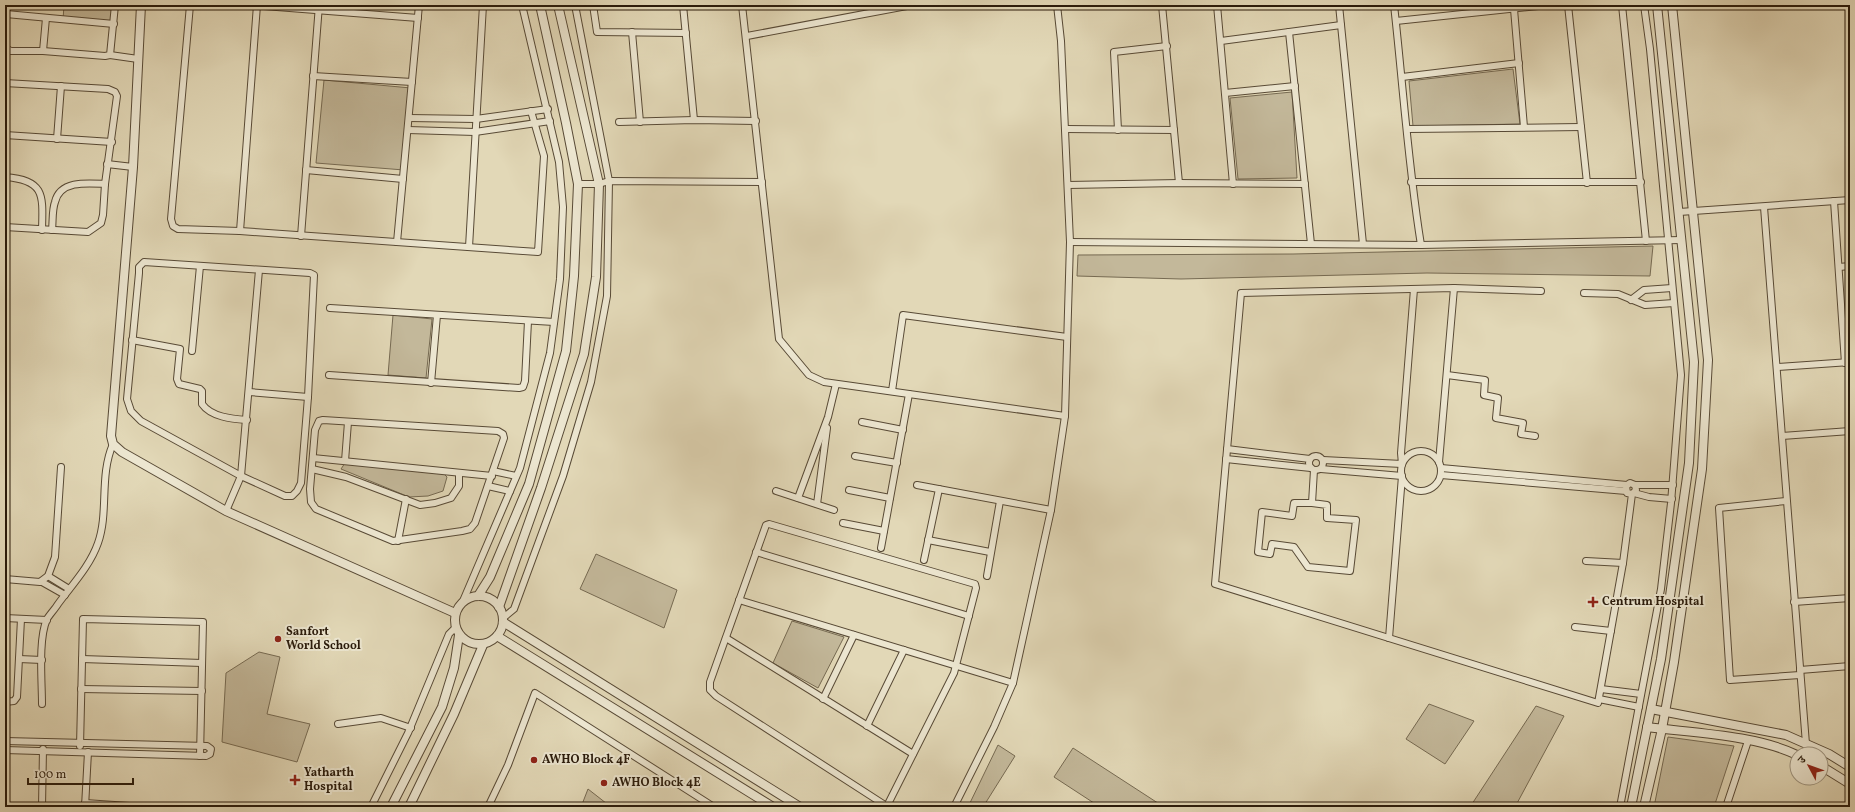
<svg xmlns="http://www.w3.org/2000/svg" width="1855" height="812" viewBox="0 0 1855 812" font-family="Vollkorn,'Noto Serif Devanagari',serif">
<style>
.green{fill:#c3b89a;stroke:#766a52}
.lines{fill:none;stroke-linecap:round;stroke-linejoin:round}
.minor-casing{stroke:#584a36;stroke-width:8}
.tertiary-casing{stroke:#584a36;stroke-width:10}
.minor{stroke:#ece6d0;stroke-width:6}
.tertiary{stroke:#ece6d0;stroke-width:8}
.poi-dot{fill:#8f2418;stroke:#ece6d0;stroke-width:1.5}
.labels{text-anchor:middle;dominant-baseline:central;stroke-width:4;stroke-linejoin:round;paint-order:stroke}
.poi-label{font-size:12px;font-weight:bold;fill:#2a1b0b;stroke:#ece6d0;text-anchor:start}
</style>
<rect width="100%" height="100%" fill="#e2d8b7"/>
<filter id="stains"><feTurbulence type="fractalNoise" baseFrequency=".005" numOctaves="4"/><feColorMatrix values="0 0 0 0 .2 0 0 0 0 .09 0 0 0 0 .02 0 0 0 .5 -.17"/></filter>
<radialGradient id="worn" r=".72"><stop offset=".6" stop-color="#630" stop-opacity="0"/><stop offset="1" stop-color="#630" stop-opacity=".3"/></radialGradient>
<!-- green -->
<g class="green">
<path d="M64,5H116L115,23L63,20Z"/>
<path d="M1513,69L1520,124L1413,126L1409,81Z"/>
<path d="M324,80L411,88L404,170L316,163Z"/>
<path d="M1292,92L1297,178L1238,179L1230,98Z"/>
<path d="M1653,246L1650,276L1427,273L1181,279L1077,276L1078,255L1293,254Z"/>
<path d="M393,315L432,319L426,378L388,375Z"/>
<path d="M345,463L443,473L447,477L443,491L428,496L409,497L341,469Z"/>
<path d="M596,554L677,590L664,628L580,589Z"/>
<path d="M792,621L844,637L818,688L773,663Z"/>
<path d="M259,652L280,657L267,714L310,724L297,762L222,742L226,673Z"/>
<path d="M1429,704L1474,721L1445,764L1406,739Z"/>
<path d="M1536,706L1564,716L1515,807H1470Z"/>
<path d="M1668,737L1734,746L1714,807H1654Z"/>
<path d="M998,745L1015,756L983,807H968Z"/>
<path d="M1073,748L1164,807H1100L1054,777Z"/>
<path d="M588,789L611,807H581Z"/>
</g>
<g class="lines">
<!-- minor casing -->
<g class="minor-casing">
<g id="minor">
<path d="M190,5L171,219L173,226L178,229L240,231L538,252L544,156L531,111"/>
<path d="M252,5L418,18"/>
<path d="M593,5L597,32L686,33"/>
<path d="M683,5L694,120"/>
<path d="M742,5L779,339L809,375L824,382L1065,416"/>
<path d="M1162,5L1179,183"/>
<path d="M1217,5L1233,184"/>
<path d="M1339,5L1363,244"/>
<path d="M1394,5C1403,85 1408,165 1421,245"/>
<path d="M1568,5L1587,183"/>
<path d="M1622,5L1646,241"/>
<path d="M1514,9L1524,127"/>
<path d="M6,14L114,24"/>
<path d="M1396,21L1548,5"/>
<path d="M5,26L7,5"/>
<path d="M632,32L640,122"/>
<path d="M1289,32L1311,244"/>
<path d="M747,36L912,5"/>
<path d="M1221,41L1341,25"/>
<path d="M5,48L11,51H43L105,56L110,55L115,5"/>
<path d="M43,51L46,18"/>
<path d="M110,55L138,59"/>
<path d="M313,76L412,82"/>
<path d="M1402,77L1519,63"/>
<path d="M5,83L108,89L115,92L117,96L105,184L103,215L101,223L88,232L5,227"/>
<path d="M1225,93L1295,86"/>
<path d="M409,118L476,119L548,109"/>
<path d="M619,122L694,120L756,121"/>
<path d="M1066,129L1174,130"/>
<path d="M1408,129L1581,127"/>
<path d="M408,130L475,132L550,121"/>
<path d="M1118,130L1114,52L1167,46"/>
<path d="M5,135L112,142"/>
<path d="M57,139L61,86"/>
<path d="M107,164L133,167"/>
<path d="M306,170L403,179"/>
<path d="M5,177C45,180 43,195 42,230"/>
<path d="M1411,182H1641"/>
<path d="M578,184H599L609,181L762,182"/>
<path d="M1068,185L1179,183L1305,184"/>
<path d="M1834,201L1845,363"/>
<path d="M1764,207L1806,744"/>
<path d="M1679,212L1850,200"/>
<path d="M52,230C53,221 52,210 55,202C60,180 88,183 105,184"/>
<path d="M240,231L257,5"/>
<path d="M301,236L319,5"/>
<path d="M397,242L419,5"/>
<path d="M1070,242L1421,245L1682,240"/>
<path d="M469,247L483,5"/>
<path d="M144,262L310,273L314,275L308,397L301,483L297,491L292,496H285L241,476L141,421L131,411L127,399L139,273V267Z"/>
<path d="M1839,267L1850,266"/>
<path d="M1541,291L1454,288L1241,293L1215,584L1598,703L1623,563L1632,494L1636,490L1635,485L1630,483L1626,486L1627,493L1632,494"/>
<path d="M1584,293L1618,294L1645,305L1674,303"/>
<path d="M1631,300L1644,290L1672,288"/>
<path d="M330,308L554,322"/>
<path d="M132,340L180,349L177,379L179,384L200,389L202,391V404C211,417 232,419 247,420"/>
<path d="M192,351L200,266"/>
<path d="M1777,367L1850,362"/>
<path d="M329,375L519,388L523,387L525,381L528,321"/>
<path d="M1447,375L1485,380L1484,395L1498,398L1496,418L1523,423L1521,434L1535,436"/>
<path d="M431,383L437,315"/>
<path d="M892,391L903,315L1067,337"/>
<path d="M249,392L308,397"/>
<path d="M323,420L498,431L503,434L504,438L475,523L470,529L462,531L393,541L316,509L311,502L310,489L315,430L319,421Z"/>
<path d="M862,422L903,430"/>
<path d="M1782,436L1850,431"/>
<path d="M1227,449L1310,459"/>
<circle cx="1421" cy="471" r="20"/>
<circle cx="1316" cy="463" r="7"/>
<path d="M855,456L897,463"/>
<path d="M313,458L492,476"/>
<path d="M1226,459L1311,468"/>
<path d="M1323,460L1402,464L1401,453L1414,289"/>
<path d="M345,461L348,422"/>
<path d="M1439,462L1454,288"/>
<path d="M1441,468L1627,485"/>
<path d="M312,469L346,477L420,505L435,503L451,498L459,486V473"/>
<path d="M1321,469L1402,476L1389,638"/>
<path d="M493,471L516,476"/>
<path d="M1441,475L1626,491"/>
<path d="M917,485L1051,510"/>
<path d="M1635,485H1673"/>
<path d="M488,486L510,491"/>
<path d="M849,490L890,498"/>
<path d="M776,491L834,510"/>
<path d="M1634,493L1649,497L1672,499"/>
<path d="M798,498L828,417L836,384"/>
<path d="M1786,501L1719,508L1730,680L1800,675"/>
<path d="M1312,503L1327,505V518L1356,520L1350,571L1308,567L1294,547L1272,544L1270,554L1258,552L1262,512L1292,516L1294,503H1312L1314,470"/>
<path d="M817,504L827,428"/>
<path d="M226,511L241,476L259,270"/>
<path d="M843,523L884,531"/>
<path d="M928,540L990,552"/>
<path d="M398,541L406,499"/>
<path d="M881,548L909,394"/>
<path d="M756,552L969,616"/>
<path d="M924,560L939,489"/>
<path d="M1586,561L1623,563"/>
<path d="M48,576L69,589"/>
<path d="M987,576L1000,501"/>
<path d="M5,579L40,582L48,576L55,557L61,467"/>
<path d="M42,582L65,595"/>
<path d="M739,600L1013,683"/>
<path d="M463,601L520,468L550,353L560,279L563,207L559,162L522,5"/>
<path d="M1794,602L1850,598"/>
<path d="M5,618L47,620"/>
<path d="M503,618L514,609L563,476L591,382L607,296L609,181L575,5"/>
<path d="M1575,627L1611,631"/>
<path d="M726,638L913,754"/>
<path d="M19,659L42,660"/>
<path d="M82,659L202,663"/>
<path d="M1800,670L1850,666"/>
<path d="M81,689L202,691"/>
<path d="M1601,689L1641,694"/>
<path d="M823,699L854,635"/>
<path d="M1599,699L1639,707"/>
<path d="M5,702L14,701L17,697L21,619"/>
<path d="M42,704C42,681 38,639 47,619C50,614 55,609 58,604C72,585 90,566 98,543C109,512 99,476 113,444"/>
<path d="M338,724L381,718L411,728"/>
<path d="M867,726L904,650"/>
<path d="M5,741L207,746L211,749L210,754L206,756L5,750"/>
<path d="M80,746L83,619L203,622L200,756"/>
<path d="M85,803L144,807"/>
<path d="M887,806L954,673L976,588L975,584L769,524L766,525L710,682V690L716,696L888,807"/>
<path d="M42,807L43,749"/>
<path d="M85,807L88,752"/>
<path d="M371,807L408,733L449,634L455,628"/>
<path d="M488,807L508,765L535,693L714,807"/>
<path d="M954,807L994,727L1013,683L1051,510L1065,416L1070,242L1061,41L1057,5"/>
<path d="M1620,807L1661,589L1671,503L1681,375L1650,49L1644,5"/>
<path d="M1726,807L1748,741"/>
</g>
</g>
<!-- tertiary casing -->
<g class="tertiary-casing">
<g id="tertiary">
<path d="M141,5L133,167L111,436L113,444L122,452L226,511L455,613"/>
<circle cx="479" cy="620" r="24"/>
<path d="M478,596L490,577L529,484L566,351L574,276L578,184L566,123L540,5"/>
<path d="M499,607L541,488L584,354L596,277L599,184L558,5"/>
<path d="M503,622L800,807"/>
<path d="M497,636L773,807"/>
<path d="M1651,709L1786,735L1829,754L1850,767"/>
<path d="M1647,727C1693,733 1756,735 1797,755"/>
<path d="M1821,766L1850,784"/>
<path d="M391,807L442,707L454,668L459,635"/>
<path d="M409,807L454,714L483,645"/>
<path d="M1631,807L1661,659L1689,463L1694,362L1657,5"/>
<path d="M1644,807L1662,729L1674,662L1702,469L1708,360L1672,5"/>
</g>
</g>
<!-- minor -->
<use href="#minor" class="minor"/>
<!-- tertiary -->
<use href="#tertiary" class="tertiary"/>
</g>
<!-- markers -->
<g class="poi-dot">
<path d="M1591 596h4v4h4v4h-4v4h-4v-4h-4v-4h4z"/>
<circle cx="278" cy="639" r="4"/>
<circle cx="534" cy="760" r="4"/>
<path d="M293 774h4v4h4v4h-4v4h-4v-4h-4v-4h4z"/>
<circle cx="604" cy="783" r="4"/>
</g>
<g class="labels">
<!-- poi labels -->
<g class="poi-label">
<text x="1602" y="602">Centrum Hospital</text>
<text x="286" y="632">Sanfort<tspan x="286" dy="14">World School</tspan></text>
<text x="542" y="760">AWHO Block 4F</text>
<text x="304" y="773">Yatharth<tspan x="304" dy="14">Hospital</tspan></text>
<text x="612" y="783">AWHO Block 4E</text>
</g>
</g>
<!-- margin -->
<rect width="1855" height="812" fill="none" stroke="#e2d8b7" stroke-width="20"/>
<rect x="6" y="6" width="1843" height="800" fill="none" stroke="#2a1b0b" stroke-width="2"/>
<rect x="10" y="10" width="1835" height="792" fill="none" stroke="#2a1b0b"/>
<!-- north arrow -->
<g transform="translate(1809 766) rotate(311)"><circle r="19" fill="#ece6d0" stroke="#9e9581"/>
<path d="M0-3L7 15L0 10L-7 15Z" fill="#8f2418"/>
<text y="-6" font-size="11" font-weight="bold" text-anchor="middle" fill="#2a1b0b">उ</text>
</g>
<!-- scale -->
<path d="M28 778v6h105v-6" fill="none" stroke="#2a1b0b" stroke-width="2"/>
<text x="34" y="778" font-size="12" fill="#2a1b0b" stroke="#ece6d0" stroke-width="3" paint-order="stroke">100 m</text>
<rect width="100%" height="100%" filter="url(#stains)"/>
<rect width="100%" height="100%" fill="url(#worn)"/>
</svg>
